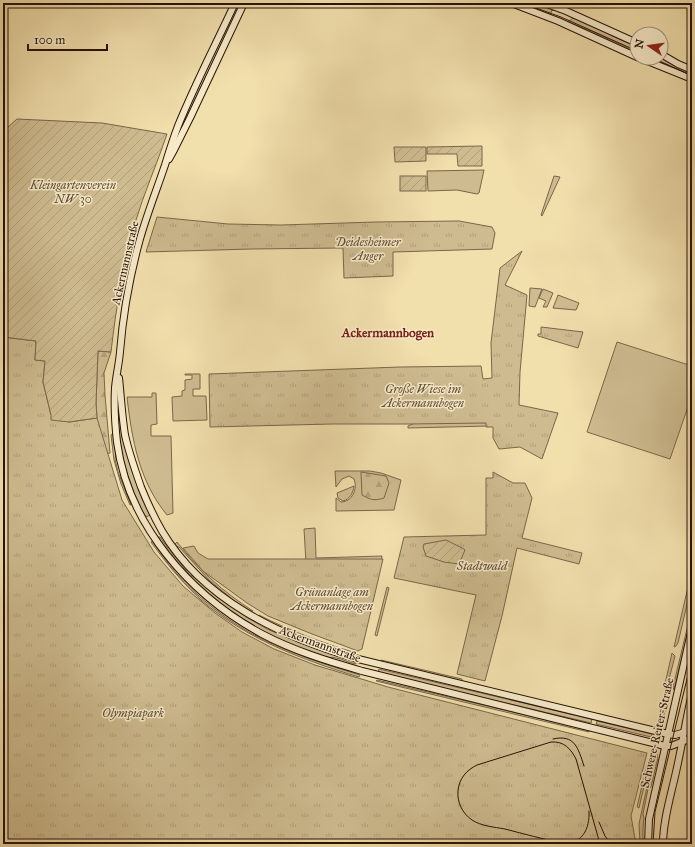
<svg xmlns="http://www.w3.org/2000/svg" width="695" height="847" viewBox="0 0 695 847" font-family="'IM FELL Great Primer',serif">
<style>
.grass{fill:#cebc90;stroke:#7a664a}
.forest{fill:url(#forest-firs);stroke:#7a664a}
.park{fill:url(#park-tufts);stroke:#7a664a}
.garden{fill:url(#garden-furrows);stroke:#7a664a}
.lines{fill:none;stroke-linecap:round;stroke-linejoin:round}
.secondary-casing{stroke:#261105;stroke-width:8}
.secondary{stroke:#f6eac9;stroke-width:6}
.tram{stroke:#261105;stroke-width:1}
.labels{text-anchor:middle;dominant-baseline:central;stroke-width:3;stroke-linejoin:round;paint-order:stroke}
.park-label{font-size:12px;font-style:italic;fill:#614d36;stroke:#f6eac9}
.street-label{font-size:12px;fill:#261105;stroke:#f6eac9}
.neighbourhood-label{font-size:13px;font-weight:bold;fill:#7a1f14;stroke:#f6eac9}
</style>
<defs>
<pattern id="forest-firs" width="22" height="20" patternUnits="userSpaceOnUse"><rect width="22" height="20" fill="#cebc90"/><path d="M5 1l3.5 6h-7zM16 11l3.5 6h-7z" fill="#b1a17b"/></pattern>
<pattern id="park-tufts" width="24" height="20" patternUnits="userSpaceOnUse"><rect width="24" height="20" fill="#cebc90"/><path d="M3 7l-1-3M5 7V3M7 7l1-3M15 17l-1-3M17 17v-4M19 17l1-3" fill="none" stroke="#b1a17b"/></pattern>
<pattern id="garden-furrows" width="10" height="10" patternUnits="userSpaceOnUse"><rect width="10" height="10" fill="#cebc90"/><path d="M-1 1l2-2M0 10L10 0M9 11l2-2" fill="none" stroke="#b1a17b"/></pattern>
</defs>
<rect width="100%" height="100%" fill="#f1dfac"/>
<filter id="stains"><feTurbulence type="fractalNoise" baseFrequency=".005" numOctaves="4"/><feColorMatrix values="0 0 0 0 .2 0 0 0 0 .09 0 0 0 0 .02 0 0 0 .5 -.17"/></filter>
<radialGradient id="worn" r=".72"><stop offset=".6" stop-color="#630" stop-opacity="0"/><stop offset="1" stop-color="#630" stop-opacity=".3"/></radialGradient>
<!-- grass -->
<g class="grass">
<path d="M520,3H534L554,9L553,11L552,10L550,15Z"/>
<path d="M574,17L611,33L610,35L637,47L635,52L624,46L591,31L568,22Z"/>
<path d="M661,56L692,72V77L658,61L660,58H661Z"/>
<path d="M484,170L479,193L477,194L457,190L428,191L427,171Z"/>
<path d="M554,176L560,177L542,216L541,215Z"/>
<path d="M530,288L542,289L535,307L529,306Z"/>
<path d="M543,289L553,293L547,307H543L546,301L539,298Z"/>
<path d="M558,295L579,303L576,310L553,308Z"/>
<path d="M617,342L692,366V395L670,459L587,432Z"/>
<path d="M185,374H200V389H193V396H206L207,420L173,421L172,397L182,396V391L185,390V380L192,379V375H185Z"/>
<path d="M152,393H156L157,424L151,425V436H171L173,513L167,515C139,481 132,440 127,397H152Z"/>
<path d="M118,402C122,443 133,478 150,515L146,517L138,504L132,489L121,454L116,403Z"/>
<path d="M434,415L489,421L490,426L408,428V426Z"/>
<path d="M113,433L116,453L115,459L118,472L131,505H130L121,484L114,460L111,435Z"/>
<path d="M335,471H370L381,473L401,480L394,510L336,511V498L341,502C352,502 358,489 354,479L349,476L342,479L336,487Z"/>
<path d="M354,486C353,493 350,499 343,501L338,498L337,493Z"/>
<path d="M315,528L316,558L382,556L381,562L306,563L304,529Z"/>
<path d="M158,537H160L167,547L190,575L196,578L215,595L246,617L267,629L300,643L356,662V664C349,663 343,659 336,658C333,657 330,658 327,657C315,655 303,649 292,645C237,622 192,586 158,537Z"/>
<path d="M152,541C160,552 167,563 176,573C198,598 230,623 260,638C292,654 326,665 360,675L359,677C303,660 246,639 201,600C182,582 166,563 151,542Z"/>
<path d="M177,542C200,571 222,591 253,611H251L237,603L210,581L179,547H177L175,544Z"/>
<path d="M692,570V583L678,643L676,646L674,647Z"/>
<path d="M387,587L389,588L377,636L375,635Z"/>
<path d="M692,608V615L674,690L673,687Z"/>
<path d="M259,615C290,631 323,643 356,653L355,655C322,645 290,633 260,617Z"/>
<path d="M672,653L675,656L667,687V689L669,693L663,719L659,718L665,693V684Z"/>
<path d="M381,660L462,679V681L381,662Z"/>
<path d="M379,669L592,719L591,723L378,673Z"/>
<path d="M377,680L589,730V732L376,681Z"/>
<path d="M597,721L652,734L651,737L596,724Z"/>
<path d="M656,754H657L658,758L651,787L648,789L643,814L644,818L643,828V844H640L639,824L648,782Z"/>
<path d="M647,764L649,765L639,808L637,807Z"/>
</g>
<!-- forest -->
<g class="forest">
<path d="M98,351L111,352L104,373L105,395L110,453L99,456L69,422L97,418L96,403Z"/>
<path d="M361,472L386,476L389,483L384,498C374,501 371,500 362,495Z"/>
</g>
<!-- park -->
<g class="park">
<path d="M157,217L228,224L281,225L376,222L459,221L492,227L495,233L492,249L393,252V276L344,278L343,248L251,249L146,252Z"/>
<path d="M522,251L505,285L527,295L520,372L519,405L558,413L542,459L520,447L499,449L493,438V427H486V423L409,424H332L210,427L209,374L400,367L481,366L483,379L492,378L491,343L500,268Z"/>
<path d="M541,327L583,332L578,348L538,336V334H541Z"/>
<path d="M3,337L36,341L35,360L45,361L43,382L51,415L69,422L97,418L122,500L154,552L183,586L215,613L242,632L274,649L315,665L388,687L647,753L631,816L636,844H3Z"/>
<path d="M493,472L513,483H525L532,498L522,538L582,553L579,564L517,548L502,616L485,681L457,674L476,595L394,578L404,537L486,535V478H493Z"/>
<path d="M194,546L198,553L208,559H383L362,649L358,651L312,634L268,616L247,603L203,571L183,548Z"/>
</g>
<!-- garden -->
<g class="garden">
<path d="M17,119L102,123L167,134C157,164 144,193 135,223C123,265 116,308 111,352L98,351L96,403L97,418L69,422L51,420V415L43,382L45,361L35,360L36,341L3,337V133L7,128Z"/>
<path d="M482,146V166H458L457,154H427V147Z"/>
<path d="M394,147H426V161L395,162Z"/>
<rect x="400" y="176" width="26" height="15"/>
<path d="M446,540L464,549L465,550L459,564L444,562L426,556L423,547L424,544Z"/>
</g>
<g class="lines">
<!-- secondary casing -->
<g class="secondary-casing">
<g id="secondary">
<path d="M235,3C216,44 195,84 178,126C173,139 169,152 165,165C157,189 147,214 140,239C130,275 123,314 120,352C119,364 116,376 115,388C114,406 115,424 117,442C128,525 190,595 262,634C294,651 328,661 362,671L665,746H671L692,738"/>
<path d="M511,3L558,21L637,57"/>
<path d="M544,3L566,11L637,43"/>
<path d="M661,54L678,64L692,70"/>
<path d="M640,58L692,79"/>
<path d="M169,159L174,150L190,118L244,3"/>
<path d="M119,378C121,397 122,416 125,435C129,453 135,470 141,487C147,502 154,517 162,531C203,600 280,636 354,658L668,734L675,735L692,730"/>
<path d="M648,844L649,819L692,628"/>
<path d="M663,844C663,820 671,795 676,772C682,746 686,719 692,693"/>
</g>
</g>
<!-- secondary -->
<use href="#secondary" class="secondary"/>
<!-- tram -->
<g class="tram">
<path d="M522,3L561,17L637,51"/>
<path d="M653,58L692,76"/>
<path d="M553,739C575,734 578,748 584,766"/>
<path d="M589,811C590,829 582,845 562,843C543,839 524,834 505,829C494,827 481,826 472,820C462,813 457,802 458,791C459,778 467,770 477,765L551,742C564,741 571,749 576,759L600,844"/>
<path d="M599,822L605,836L611,844"/>
<path d="M653,844L655,812L692,658"/>
</g>
</g>
<g class="labels">
<!-- park labels -->
<g class="park-label">
<text x="73" y="185">Kleingartenverein<tspan x="73" dy="14">NW 30</tspan></text>
<text x="368" y="242">Deidesheimer<tspan x="368" dy="14">Anger</tspan></text>
<text x="423" y="389">Große Wiese im<tspan x="423" dy="14">Ackermannbogen</tspan></text>
<text x="482" y="566">Stadtwald</text>
<text x="332" y="592">Grünanlage am<tspan x="332" dy="14">Ackermannbogen</tspan></text>
<text x="133" y="713">Olympiapark</text>
</g>
<!-- street labels -->
<g class="street-label">
<text transform="translate(125 263) rotate(-77)">Ackermannstraße</text>
<text transform="translate(320 644) rotate(20)">Ackermannstraße</text>
<text transform="translate(657 733) rotate(-77)">Schwere-Reiter-Straße</text>
</g>
<!-- neighbourhood labels -->
<g class="neighbourhood-label">
<text x="388" y="333">Ackermannbogen</text>
</g>
</g>
<!-- margin -->
<rect width="695" height="847" fill="none" stroke="#f1dfac" stroke-width="16"/>
<rect x="4" y="4" width="687" height="839" fill="none" stroke="#261105" stroke-width="2"/>
<rect x="8" y="8" width="679" height="831" fill="none" stroke="#261105"/>
<!-- north arrow -->
<g transform="translate(649 46) rotate(283)"><circle r="19" fill="#f6eac9" stroke="#a3937b"/>
<path d="M0-3L7 15L0 10L-7 15Z" fill="#8f2418"/>
<text y="-6" font-size="11" font-weight="bold" text-anchor="middle" fill="#261105">N</text>
</g>
<!-- scale -->
<path d="M28 44v6h79v-6" fill="none" stroke="#261105" stroke-width="2"/>
<text x="34" y="44" font-size="12" fill="#261105" stroke="#f6eac9" stroke-width="3" paint-order="stroke">100 m</text>
<rect width="100%" height="100%" filter="url(#stains)"/>
<rect width="100%" height="100%" fill="url(#worn)"/>
</svg>
